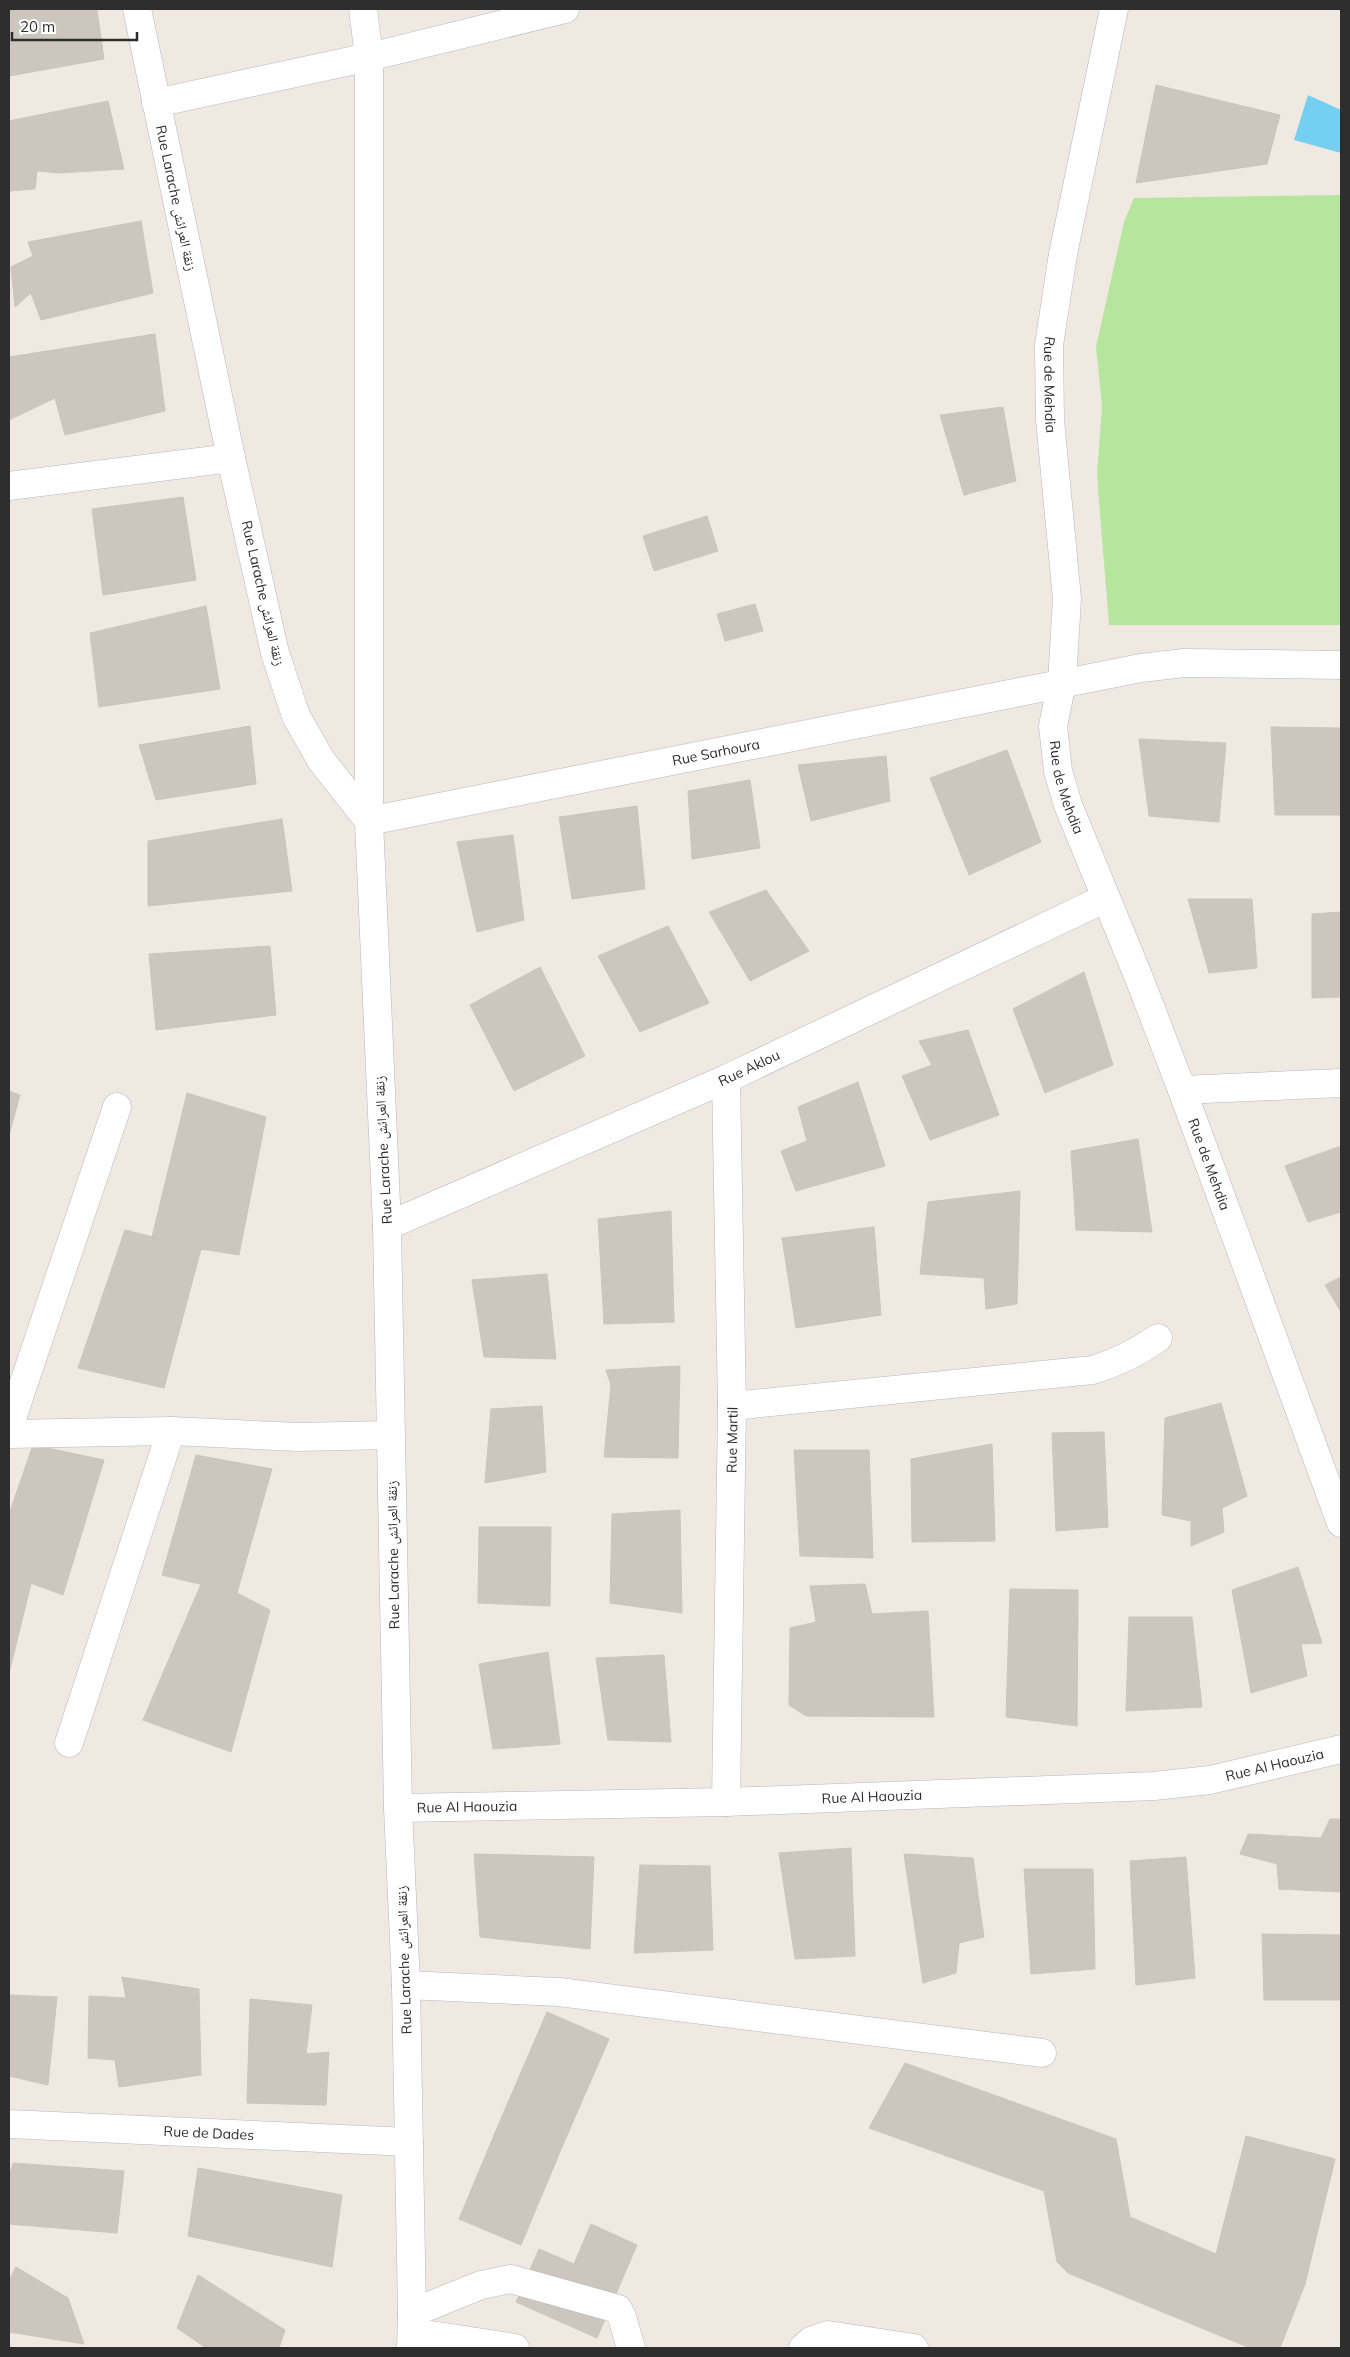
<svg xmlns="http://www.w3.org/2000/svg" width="1350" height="2357" viewBox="0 0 1350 2357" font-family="Mulish,'Noto Naskh Arabic',sans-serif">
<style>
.green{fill:#b6e59e}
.water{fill:#75cff0}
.building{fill:#cbc7bf;stroke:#cbc5ba}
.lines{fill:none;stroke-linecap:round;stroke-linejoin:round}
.minor-casing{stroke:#b4b7c1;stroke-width:29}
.minor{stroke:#fff;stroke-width:28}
.labels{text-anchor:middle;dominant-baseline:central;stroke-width:5;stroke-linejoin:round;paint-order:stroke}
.street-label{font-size:14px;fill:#2e2e2e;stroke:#fff}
</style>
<rect width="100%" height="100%" fill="#efe9e1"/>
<!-- green -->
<path class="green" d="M1341,195V625H1109L1097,475L1102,406L1096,347L1124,222L1134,198Z"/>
<!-- water -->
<path class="water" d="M1308,95L1341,110V153L1294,140Z"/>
<!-- building -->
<g class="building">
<path d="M15,9H97L104,59L9,76V10Z"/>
<path d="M1156,85L1280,115L1267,164L1136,183Z"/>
<path d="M108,101L124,169L60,173L37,171L35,189L9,191V121Z"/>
<path d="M141,221L153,293L41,320L31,293L15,307L11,267L33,256L28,242Z"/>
<path d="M155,334L165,411L65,435L55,398L9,420V357Z"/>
<path d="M1003,407L1016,481L964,495L940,415Z"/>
<path d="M183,497L196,580L103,595L92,509Z"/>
<path d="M707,516L718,551L654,571L643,536Z"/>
<path d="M755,604L763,631L725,641L717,614Z"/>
<path d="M206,606L220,689L99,707L90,633Z"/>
<path d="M250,726L256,784L156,800L139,745Z"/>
<path d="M1271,727L1341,728V815H1275Z"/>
<path d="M1139,739L1226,743L1219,822L1149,816Z"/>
<path d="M1007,750L1041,842L969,875L930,778Z"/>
<path d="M886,756L890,801L811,821L798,765Z"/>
<path d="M750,780L760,848L692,859L688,791Z"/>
<path d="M637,806L645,889L572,899L559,817Z"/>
<path d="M282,819L292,891L148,906V841Z"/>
<path d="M513,835L524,920L477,932L457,842Z"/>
<path d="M766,890L809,951L750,981L709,912Z"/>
<path d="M1188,899H1252L1257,968L1209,973Z"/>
<path d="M1341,912V997L1312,998V914Z"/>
<path d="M668,926L709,1003L640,1032L598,956Z"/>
<path d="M270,946L276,1015L156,1030L149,954Z"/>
<path d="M540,967L585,1056L514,1091L470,1005Z"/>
<path d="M1084,972L1113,1065L1045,1093L1013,1009Z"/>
<path d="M968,1030L999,1115L930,1140L902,1076L932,1065L919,1041Z"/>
<path d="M858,1082L885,1166L796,1191L781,1151L807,1141L798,1107Z"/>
<path d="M9,1091L20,1095L9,1135Z"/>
<path d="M187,1093L266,1117L239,1255L201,1249L152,1237Z"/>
<path d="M1138,1139L1152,1232L1076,1230L1071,1151Z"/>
<path d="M1341,1146V1212L1308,1222L1285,1166Z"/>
<path d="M1020,1191L1017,1304L986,1309L984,1278L920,1274L928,1202Z"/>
<path d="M671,1211L674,1322L604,1324L598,1219Z"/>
<path d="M874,1227L881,1315L796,1328L782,1238Z"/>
<path d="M125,1230L201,1249L164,1388L78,1368Z"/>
<path d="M547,1274L556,1359L484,1357L472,1280Z"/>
<path d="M1341,1277V1312L1325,1285Z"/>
<path d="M680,1366L678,1458L604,1457L611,1385L606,1370Z"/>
<path d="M1221,1403L1247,1496L1222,1508L1224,1532L1191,1546V1521L1162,1515L1165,1418Z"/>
<path d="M542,1406L546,1472L485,1483L491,1409Z"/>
<path d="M1104,1432L1108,1527L1056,1531L1052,1433Z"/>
<path d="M992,1444L995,1541L912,1542L911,1459Z"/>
<path d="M33,1445L104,1460L63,1595L9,1575V1514Z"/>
<path d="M794,1450H869L873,1558L800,1556Z"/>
<path d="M196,1455L272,1469L237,1593L162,1575Z"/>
<path d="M680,1510L682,1613L610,1603L612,1514Z"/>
<path d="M479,1527H551L550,1606L478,1603Z"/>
<path d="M1298,1567L1322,1643L1301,1644L1307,1676L1251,1693L1232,1590Z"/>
<path d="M9,1575L31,1584L9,1673Z"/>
<path d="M201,1584L237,1593L270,1610L231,1752L143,1720Z"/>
<path d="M865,1584L872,1614L928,1611L934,1717L806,1716L789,1705L790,1628L816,1622L810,1586Z"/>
<path d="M1010,1589L1078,1590L1077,1726L1006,1717Z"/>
<path d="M1129,1617H1192L1202,1707L1126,1711Z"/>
<path d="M548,1652L560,1744L493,1749L479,1664Z"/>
<path d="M664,1655L671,1742L608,1740L596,1658Z"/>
<path d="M1330,1819H1341V1892L1279,1889L1277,1864L1240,1854L1248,1834L1321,1838Z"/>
<path d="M851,1848L855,1956L795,1959L779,1853Z"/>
<path d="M474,1854L594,1857L590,1949L480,1937Z"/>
<path d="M904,1854L973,1858L984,1937L959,1943L956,1973L923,1983Z"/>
<path d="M1186,1857L1195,1978L1136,1985L1130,1861Z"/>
<path d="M640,1865L710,1866L713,1950L634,1953Z"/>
<path d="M1024,1869H1093L1095,1969L1031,1974Z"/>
<path d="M1262,1934L1341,1935V2000H1264Z"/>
<path d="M122,1977L199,1989L201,2075L119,2087L115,2060L88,2058L89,1996L126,1998Z"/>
<path d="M9,1995L57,1997L48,2085L9,2076Z"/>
<path d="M250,1999L312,2005L306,2054L329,2052L326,2105L247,2103Z"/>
<path d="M547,2012L609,2039L562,2147L500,2121Z"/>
<path d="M905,2063L1116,2139L1130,2217L1216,2254L1305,2284L1280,2348H1250L1068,2273L1057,2262L1044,2191L869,2128Z"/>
<path d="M500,2121L562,2147L521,2245L459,2219Z"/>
<path d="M1246,2136L1335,2159L1305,2284L1216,2254Z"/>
<path d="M13,2163L124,2171L117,2233L9,2224V2177Z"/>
<path d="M198,2168L342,2195L332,2267L188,2236Z"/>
<path d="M591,2224L637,2245L597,2338L516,2302L539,2249L574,2264Z"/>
<path d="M16,2267L68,2298L84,2344L9,2332V2281Z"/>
<path d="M198,2275L285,2330L279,2348H206L177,2328Z"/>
</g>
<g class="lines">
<!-- minor casing -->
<g class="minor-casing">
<g id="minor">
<path d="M137,9L231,458L275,653L296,716L321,760L369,821L387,1226L398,1808L406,1985L412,2313L411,2348"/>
<path id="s1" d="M363,9L369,57V821L1141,668L1184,663L1341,665"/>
<path id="s2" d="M1114,9L1063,254L1049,345L1050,420L1067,599L1062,682L1053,726L1058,771L1068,805L1141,983L1182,1090L1341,1523"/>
<path d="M156,103L369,57L565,9"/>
<path d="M9,486L231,458"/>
<path d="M726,1079L732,1406L726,1802"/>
<path d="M1182,1090L1341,1083"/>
<path id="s3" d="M387,1226L726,1079L1106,898"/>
<path d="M732,1406L1093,1370C1118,1362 1137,1353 1158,1338"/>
<path d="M9,1427L117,1107"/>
<path d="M9,1434L171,1431L298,1437L390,1435"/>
<path d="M69,1743L171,1431"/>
<path id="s4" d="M398,1808L726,1802L1154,1786L1210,1780L1341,1749"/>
<path d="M406,1985L559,1992L1042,2053"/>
<path id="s5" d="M9,2124L409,2142"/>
<path d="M412,2313L481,2285L511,2279L618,2309L622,2317L631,2348"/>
<path d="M412,2332L515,2348"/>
<path d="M803,2348L811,2341L828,2335L914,2348"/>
</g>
</g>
<!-- minor -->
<use href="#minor" class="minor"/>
</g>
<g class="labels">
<!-- street labels -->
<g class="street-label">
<text transform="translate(176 198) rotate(78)">Rue Larache زنقة العرائش</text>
<text stroke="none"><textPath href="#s2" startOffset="382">Rue de Mehdia</textPath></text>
<text transform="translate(263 593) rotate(77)">Rue Larache زنقة العرائش</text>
<text stroke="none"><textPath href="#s1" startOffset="1166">Rue Sarhoura</textPath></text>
<text stroke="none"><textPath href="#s2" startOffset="788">Rue de Mehdia</textPath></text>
<text stroke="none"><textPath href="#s3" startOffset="395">Rue Aklou</textPath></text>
<text transform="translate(383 1150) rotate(-93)">Rue Larache زنقة العرائش</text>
<text stroke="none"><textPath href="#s2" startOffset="1192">Rue de Mehdia</textPath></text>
<text transform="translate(732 1440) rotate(-89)">Rue Martil</text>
<text transform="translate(393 1555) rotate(-91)">Rue Larache زنقة العرائش</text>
<text stroke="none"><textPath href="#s4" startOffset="879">Rue Al Haouzia</textPath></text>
<text stroke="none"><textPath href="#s4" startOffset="474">Rue Al Haouzia</textPath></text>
<text stroke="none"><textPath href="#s4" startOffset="69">Rue Al Haouzia</textPath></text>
<text transform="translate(404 1960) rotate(-92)">Rue Larache زنقة العرائش</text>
<text stroke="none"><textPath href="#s5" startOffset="200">Rue de Dades</textPath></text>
</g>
</g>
<!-- border -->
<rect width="1350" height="2357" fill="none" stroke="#2e2e2e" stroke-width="20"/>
<!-- scale -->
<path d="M12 32v8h125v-8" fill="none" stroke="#2e2e2e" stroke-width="2.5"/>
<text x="20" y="32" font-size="15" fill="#2e2e2e" stroke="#ffffff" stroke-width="4" paint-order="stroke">20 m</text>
</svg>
